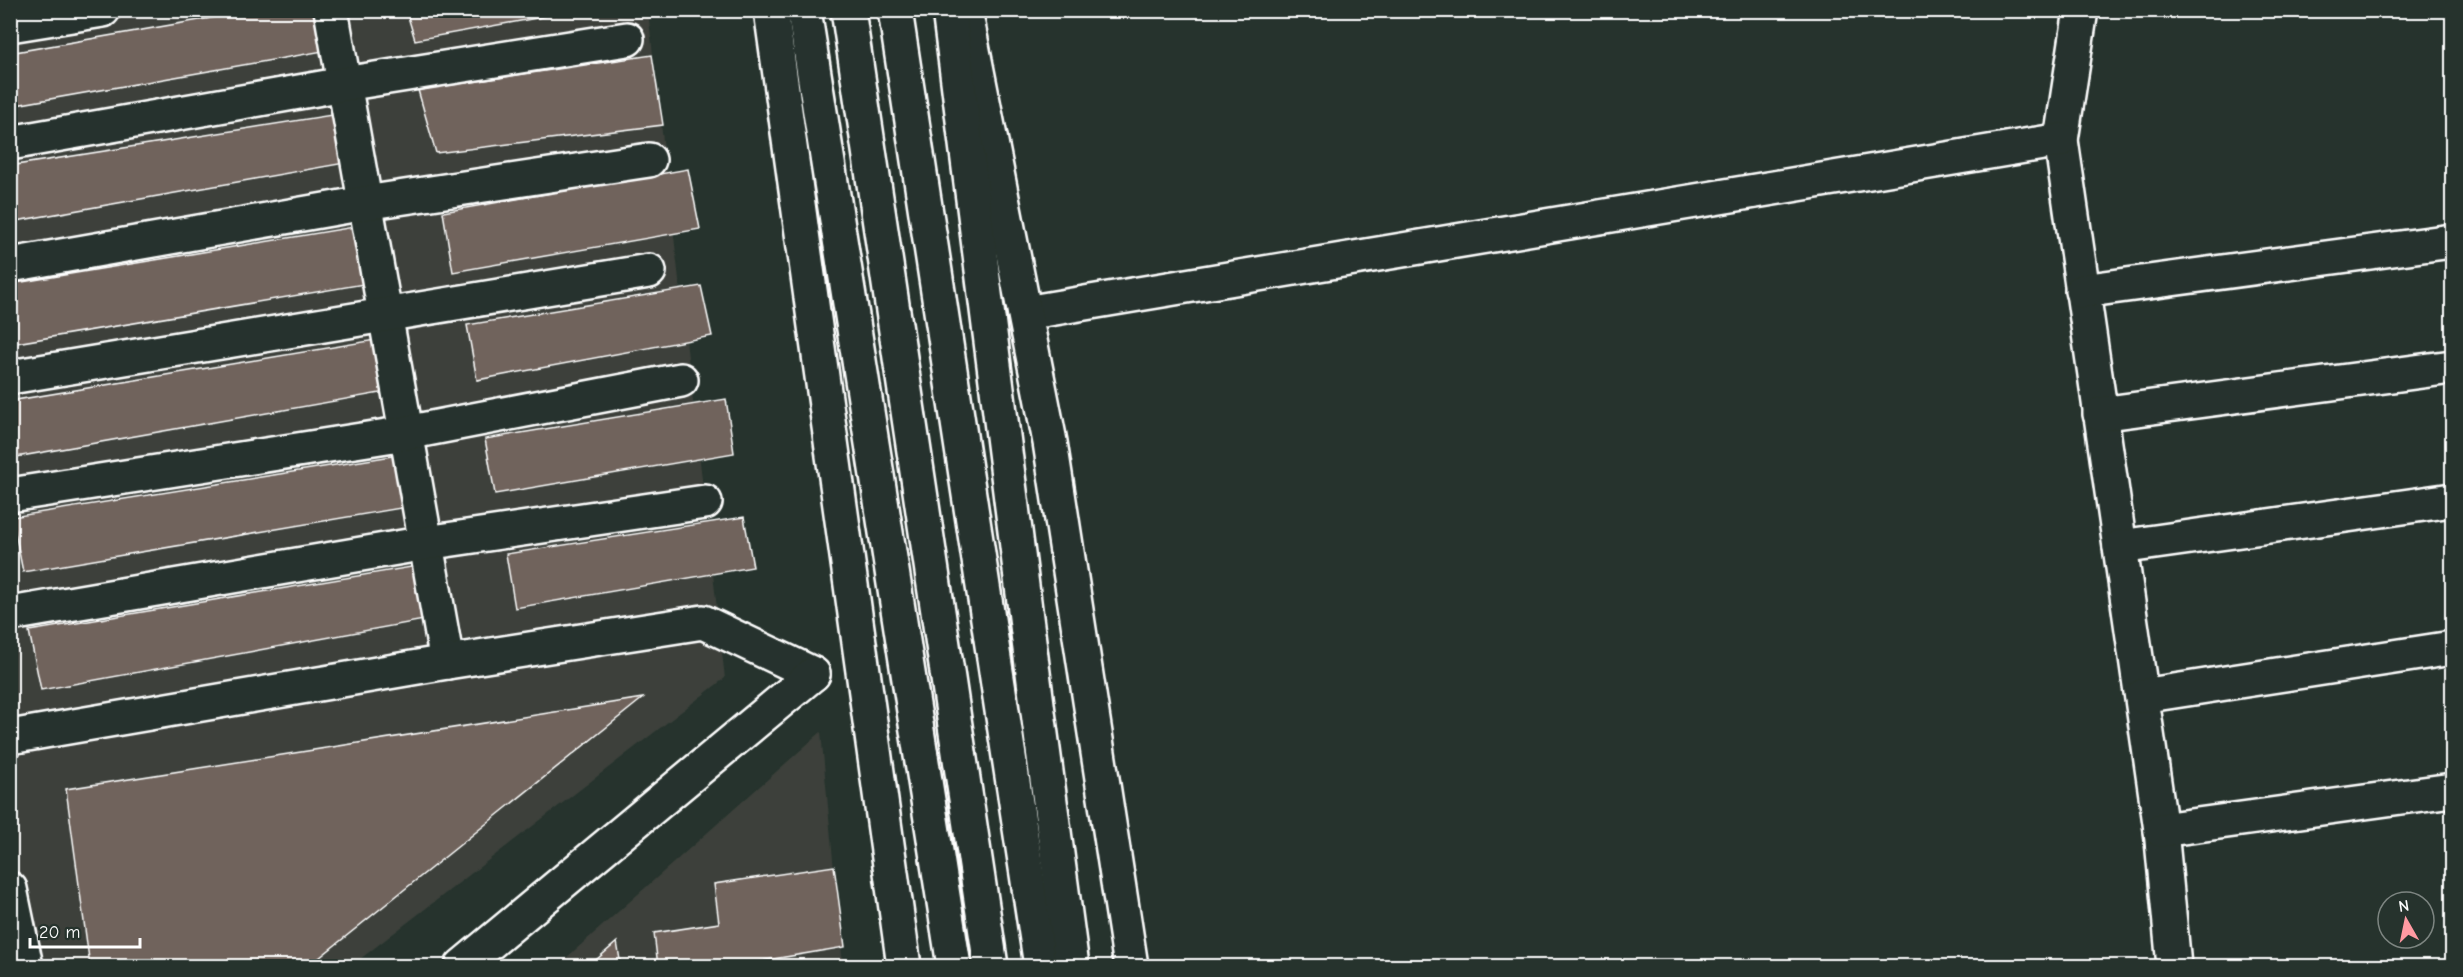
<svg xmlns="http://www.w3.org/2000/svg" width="2463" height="977" viewBox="0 0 2463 977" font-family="'Comic Neue',sans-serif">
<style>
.built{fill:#3c413b}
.building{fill:#6f635c;stroke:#fff;stroke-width:1.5}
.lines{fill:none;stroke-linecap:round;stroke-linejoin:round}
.street-casing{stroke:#fff;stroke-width:38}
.secondary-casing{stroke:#fff;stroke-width:38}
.highway-casing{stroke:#fff;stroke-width:38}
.street{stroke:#26332d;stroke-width:33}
.secondary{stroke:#26332d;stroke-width:33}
.highway{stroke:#26332d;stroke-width:33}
</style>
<rect width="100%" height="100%" fill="#26332d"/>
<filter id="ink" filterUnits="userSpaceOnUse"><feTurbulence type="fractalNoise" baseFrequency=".0167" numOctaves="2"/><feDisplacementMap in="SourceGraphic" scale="12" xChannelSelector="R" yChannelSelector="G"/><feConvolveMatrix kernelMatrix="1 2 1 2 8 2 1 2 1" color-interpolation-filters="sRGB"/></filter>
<g filter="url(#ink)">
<!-- built -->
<g class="built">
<path d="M10,11H648L725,678L351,966H11Z"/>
<path d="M821,732L843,966H557Z"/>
</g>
<!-- building -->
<g class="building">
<path d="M257,10H322L329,50L10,106V53Z"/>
<path d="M406,10H581L415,40Z"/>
<path d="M652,55L663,125L436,153L418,90Z"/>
<path d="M338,114L345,163L10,222V166Z"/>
<path d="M688,169L700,229L453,272L443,212Z"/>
<path d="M360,226L370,283L10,344V284Z"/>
<path d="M701,286L712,336L477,380L467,325Z"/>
<path d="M381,339L386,392L10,458V401Z"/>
<path d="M726,399L734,453L495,494L485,439Z"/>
<path d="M398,455L407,507L23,572L12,517Z"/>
<path d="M744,517L753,567L515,608L506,554Z"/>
<path d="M417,566L424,620L41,690L29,631Z"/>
<path d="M643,698L309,966H90L66,789Z"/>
<path d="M834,866L845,947L732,966H658L654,933L719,923L714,884Z"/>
<path d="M617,942L621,966H589Z"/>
</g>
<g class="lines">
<!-- street casing -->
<g class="street-casing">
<g id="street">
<path d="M331,10L447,662"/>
<path d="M2081,10L2061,140L2161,830L2174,966"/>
<path d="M10,25L103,10"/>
<path d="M10,143L344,84L627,39"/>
<path d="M10,265L365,203L649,160"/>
<path d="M2082,291L2452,241"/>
<path d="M1025,313L2061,140"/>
<path d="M10,377L649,271"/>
<path d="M2100,414L2452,367"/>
<path d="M10,495L406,433L681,380"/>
<path d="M2120,547L2452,500"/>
<path d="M10,614L426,543L705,502"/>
<path d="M2142,696L2452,648"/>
<path d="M10,737L447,662L703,622L813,674"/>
<path d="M2161,830L2452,790"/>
<path d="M10,889L26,966"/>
</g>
</g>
<!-- secondary casing -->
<g class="secondary-casing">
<g id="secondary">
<path d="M771,10L904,966"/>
<path d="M965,10L1050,442L1131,966"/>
<path d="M462,966L813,674"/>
</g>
</g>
<!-- highway casing -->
<g class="highway-casing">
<g id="highway">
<path d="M804,10L954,966"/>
<path d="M848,10L991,966"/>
<path d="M895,10L1041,966"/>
<path d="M949,10L1038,712L1072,966"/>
</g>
</g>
<!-- street -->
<use href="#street" class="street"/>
<!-- secondary -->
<use href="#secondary" class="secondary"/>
<!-- highway -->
<use href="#highway" class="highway"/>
</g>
</g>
<!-- margin -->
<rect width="2463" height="977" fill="none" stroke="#26332d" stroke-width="36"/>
<rect x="18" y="18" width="2427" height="941" fill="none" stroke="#fff" stroke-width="2" filter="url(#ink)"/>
<!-- north arrow -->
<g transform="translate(2406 920) rotate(351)"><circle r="28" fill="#26332d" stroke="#7d8581" stroke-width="1.5"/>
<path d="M0-4.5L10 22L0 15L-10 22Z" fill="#ff9aa2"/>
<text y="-9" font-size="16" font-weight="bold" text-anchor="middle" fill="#ffffff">N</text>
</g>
<!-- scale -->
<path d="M30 938v9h110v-9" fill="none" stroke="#ffffff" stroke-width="3"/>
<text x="39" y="938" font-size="18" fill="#ffffff" stroke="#26332d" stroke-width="4.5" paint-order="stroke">20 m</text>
</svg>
